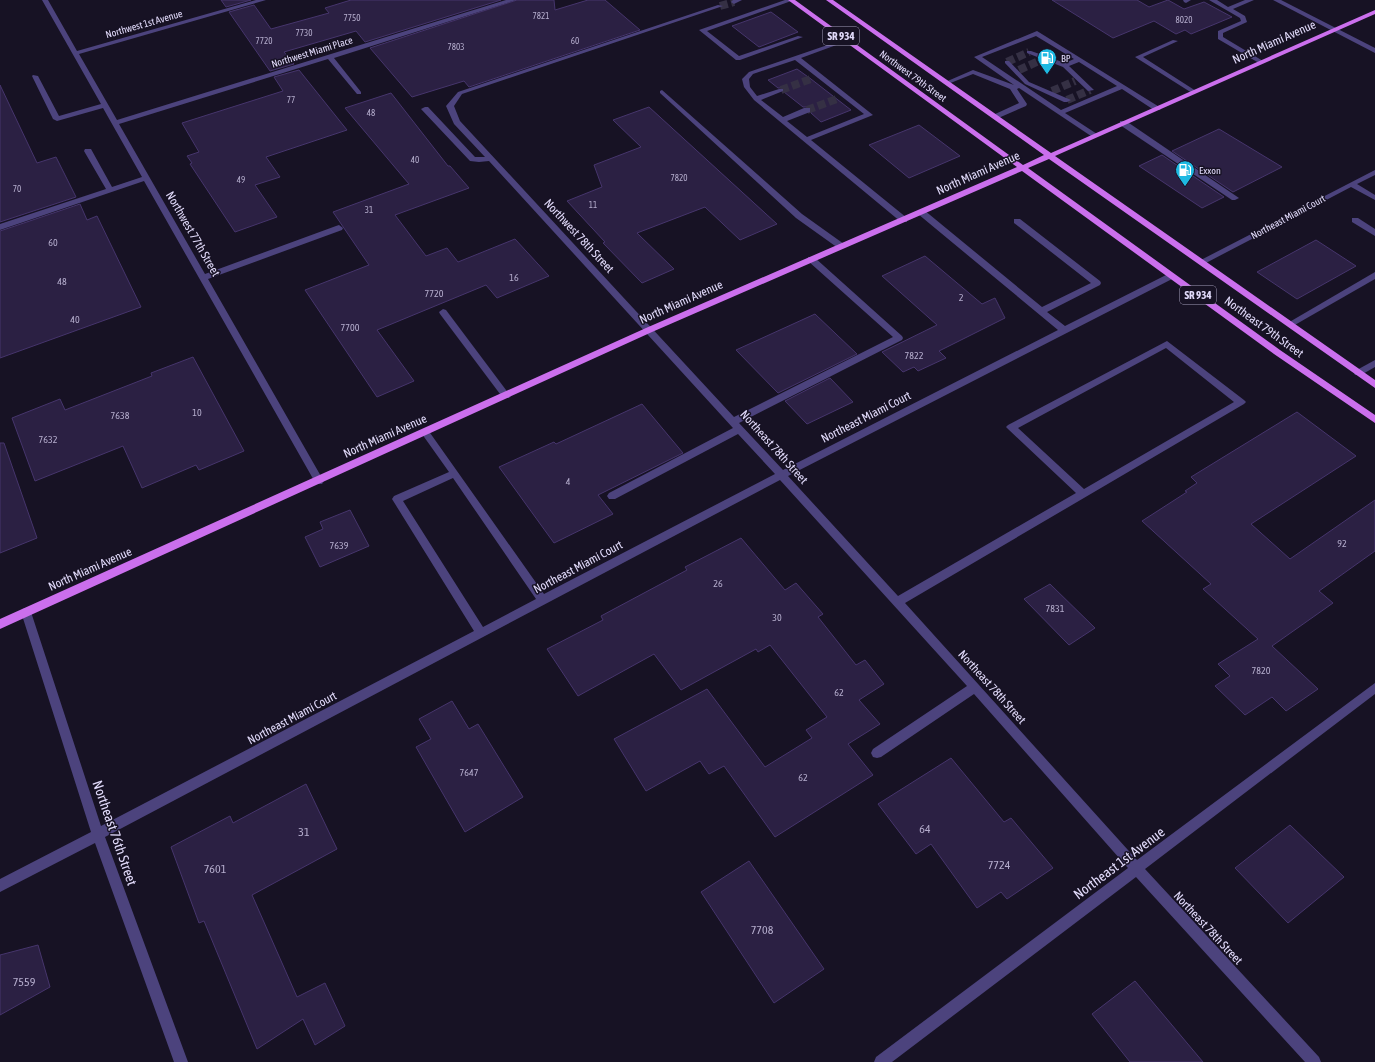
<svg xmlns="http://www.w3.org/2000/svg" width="1375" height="1062" viewBox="0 0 1375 1062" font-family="'Asap Condensed',sans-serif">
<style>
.building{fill:#2b2043;stroke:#46356c}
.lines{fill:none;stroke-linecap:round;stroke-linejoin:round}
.minor-tunnel{stroke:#353044;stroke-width:8;stroke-dasharray:8 3.5;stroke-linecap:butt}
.minor{fill:#4c437d;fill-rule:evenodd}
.major{fill:#cb6fed;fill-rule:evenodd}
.labels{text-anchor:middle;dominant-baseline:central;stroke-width:3;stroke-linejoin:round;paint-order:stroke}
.far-number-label{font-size:9px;fill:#b4accc}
.far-street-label{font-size:10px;fill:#e1dafa;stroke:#171224}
.far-poi-label{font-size:10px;fill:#e1dafa;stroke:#171224;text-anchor:start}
.number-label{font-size:10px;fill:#b4accc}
.shield{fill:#171224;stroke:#a49eba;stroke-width:1}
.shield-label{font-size:11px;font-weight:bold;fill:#e1dafa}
.street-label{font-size:12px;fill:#e1dafa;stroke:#171224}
.near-number-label{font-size:12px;fill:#b4accc}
.near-street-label{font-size:14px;fill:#e1dafa;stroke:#171224}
</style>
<rect width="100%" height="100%" fill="#171224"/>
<!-- building -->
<g class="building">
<path d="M221,0H251L226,7Z"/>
<path d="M351,0H501L365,42L356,31L284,52L294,64L270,71L229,12L254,5L271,29L329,13L325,8Z"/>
<path d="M517,0H554L555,10L588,0H605L640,30L469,87L464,81L412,97L370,48Z"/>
<path d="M1052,0H1137L1149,7L1168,0L1184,9L1204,2L1232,17L1191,34L1185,30L1176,34L1154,21L1113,38Z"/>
<path d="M771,12L798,32L759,47L732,26Z"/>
<path d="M797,69L811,79L851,110L821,122L811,113V107H803L784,92V88H778L768,80Z"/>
<path d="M299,70L347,130L266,157L280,177L255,185L277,217L235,232L190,164L192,163L187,156L199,152L182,123L283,91L274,77Z"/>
<path d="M0,85L37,163L56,157L76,197L0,222Z"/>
<path d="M391,93L448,166H450L469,188L395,215L426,256L447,248L458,262L515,239L549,276L497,298L486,285L377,330L414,381L377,397L305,290L369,265L333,212L409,184L345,108Z"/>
<path d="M649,107L777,224L740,240L705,207L637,233L674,269L642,283L603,243L605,242L567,201L602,187L594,165L641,147L613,120Z"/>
<path d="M919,125L960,156L909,178L869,145Z"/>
<path d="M1219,129L1282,167L1233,192L1172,151Z"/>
<path d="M1162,155L1224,197L1202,208L1139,166Z"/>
<path d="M80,204L87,220L97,216L141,307L0,358V231Z"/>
<path d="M1316,240L1356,266L1297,299L1257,272Z"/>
<path d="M925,256L982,304L995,298L1005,318L939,351L946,358L918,371L914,367L903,372L882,352L937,325L882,276Z"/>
<path d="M815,314L857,354L778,393L736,350Z"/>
<path d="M193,357L244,451L199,470L196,465L142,488L123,446L35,481L12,418L60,399L65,410L152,376L151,373Z"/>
<path d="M830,378L853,402L807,424L785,401Z"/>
<path d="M642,404L683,453L598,495L613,514L554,543L499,467L554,442L556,444Z"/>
<path d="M1297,412L1356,456L1251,524L1290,559L1375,500V551L1319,591L1333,603L1272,646L1318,689L1286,711L1272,697L1245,715L1215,686L1230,676L1218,664L1258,639L1203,589L1211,584L1142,521L1187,492L1185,491L1197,483L1191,477Z"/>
<path d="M0,443H4L37,538L0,553Z"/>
<path d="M350,510L369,546L320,567L305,537L323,529L320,522Z"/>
<path d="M741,538L785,590L796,583L823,614L818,617L856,665L865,660L884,684L859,700L880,724L848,744L873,775L775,837L724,766L709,774L700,761L646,791L614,739L707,689L765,767L812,738L806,730L827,717L770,645L758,652L756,649L681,690L654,654L578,696L547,649L603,620L601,616L687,570L685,567Z"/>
<path d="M1050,584L1095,628L1069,645L1024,599Z"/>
<path d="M452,701L469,729L478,724L523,797L465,832L416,747L431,739L419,719Z"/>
<path d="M951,758L1004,822L1011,818L1053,868L1007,899L1001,892L977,908L931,844L916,854L878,804Z"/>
<path d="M306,784L337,849L252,895L297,997L325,983L345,1026L315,1045L303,1019L257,1049L204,921L199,923L171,847L230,816L233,823Z"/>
<path d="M1290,825L1344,877L1288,923L1235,868Z"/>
<path d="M749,861L824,969L774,1003L701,892Z"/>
<path d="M38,945L50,987L0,1015V955Z"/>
<path d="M1135,981L1203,1062H1130L1092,1014Z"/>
</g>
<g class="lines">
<!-- minor-tunnel -->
<g class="minor-tunnel">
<path d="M720,6L734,2"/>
<path d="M1007,62L1029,52"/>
<path d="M1019,70L1041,60"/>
<path d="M781,90L811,79"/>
<path d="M1052,91L1075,81"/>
<path d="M1067,100L1090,90"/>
<path d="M807,110L837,99"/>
</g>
<!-- minor -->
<g class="minor">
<path d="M42,0H48L77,51L256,0H266L79,54L117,120L506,0H516L334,58L361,92V94H357L328,59L119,124L205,274L336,226L339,225L343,228L342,230L208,279L322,478L324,481L322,484H316L144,181L0,230V224L106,189L84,151L85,149H91L112,187L142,177L103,108L57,121L53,119L32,76L33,75L38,76L59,116L101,104Z"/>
<path d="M733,0H742L734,4L731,2Z"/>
<path d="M785,0H794L707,31L739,56L798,36L803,37L740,60H736L699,30Z"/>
<path d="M1183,0H1191L1186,3L1184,2Z"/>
<path d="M1209,0H1217L1228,7L1245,0H1254L1233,9L1245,16L1247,22L1223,33V37L1263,61V63H1259L1218,39V31L1241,21L1240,18Z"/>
<path d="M1273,0H1281L1375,48V53Z"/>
<path d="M718,5L723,6L462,94L454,106L460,121L734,417L893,337L808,261V257H814L902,336L903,338L902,340L739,423L783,470L1058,330L918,214V210H924L1042,307L1091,283L1014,223V219H1020L1100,281L1101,283L1100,285L1047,312L1065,326L1168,274H1174L1175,276L1174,278L788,476L898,596L1076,493L1008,429L1006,427L1008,425L1167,341L1244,400L1246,402L1244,404L905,603L1137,860L1375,683V694L1145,869L1319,1057L1321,1062H1305L1136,877L892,1062H874L876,1057L1128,868L974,694L881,757L877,758L873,757L871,753L873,749L967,686L780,480L105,837L188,1062H174L95,843L0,892V879L91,832L21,612L22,609L26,608L30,609L31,612L101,826L474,631L392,499L394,496L449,472L422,434L420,432L422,430H428L544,594L775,474L738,434L615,499H609L607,496L609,493L733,428L489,161L479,162L470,161L421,109L425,107H428L475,157H485L454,124L446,106L458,92ZM1166,348L1234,402L1084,489L1018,428ZM453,478L536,599L483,627L403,501Z"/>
<path d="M1037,31L1161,108L1160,110H1154L1122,89L1065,113L1097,134L1098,136L1094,138L1019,88L1017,89L1027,104L1026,106L996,119L992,117L993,115L1019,103L1010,89L973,74L948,84L943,83L973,70L1014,85L974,57ZM1036,36L1074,59L1065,63L1031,51H1027V53L1063,67L1088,91L1094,90L1069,66L1079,62L1117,86L1061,110L982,57Z"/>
<path d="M845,39L850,40L801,58L873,115L811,140L907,218V222H901L754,100L744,87L742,79L749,72ZM795,60L864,114L807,137L787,121L810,112V108H804L783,117L761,100L783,91V89H779L757,96L750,87L749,79L753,74Z"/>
<path d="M1173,40L1178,41L1143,57L1196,91V93H1192L1135,57Z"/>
<path d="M1005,61H1009L1029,82L1071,100L1067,102H1064L1025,84L1005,63Z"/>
<path d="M662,90L802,214L844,244V248H838L796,218L660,93V91Z"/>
<path d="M1120,121H1126L1239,198L1235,200H1232L1120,125Z"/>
<path d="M1375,170V175L1357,184L1375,195V200L1351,187L1204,264L1201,265L1197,262Z"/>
<path d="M1352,218H1358L1375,229V236L1352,222Z"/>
<path d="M1375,272V279L1293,326L1290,327L1286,324Z"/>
<path d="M443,309L446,310L509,394L511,396L509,398H503L440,314L439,312Z"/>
<path d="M1375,360V367L1361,375H1355L1354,373L1355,371Z"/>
</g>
<!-- major -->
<path class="major" d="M788,0H795L1023,165L1044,155L826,0H833L1051,153L1375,10V14L1055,156L1375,380V388L1049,159L1028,168L1280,350L1375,415V423L1274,354L1022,171L652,332L0,629V619L646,328L1017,167Z"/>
</g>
<!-- icons -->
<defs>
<g id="fuel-pin" transform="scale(1)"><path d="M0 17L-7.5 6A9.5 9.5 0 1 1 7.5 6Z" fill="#1eb9e2" stroke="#171224"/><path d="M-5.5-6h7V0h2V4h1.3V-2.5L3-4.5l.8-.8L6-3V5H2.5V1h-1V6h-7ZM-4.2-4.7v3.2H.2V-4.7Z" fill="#fff"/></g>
</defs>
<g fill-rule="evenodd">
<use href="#fuel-pin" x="1047" y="58"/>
<use href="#fuel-pin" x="1185" y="170"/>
</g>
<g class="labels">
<!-- far-number labels -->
<g class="far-number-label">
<text x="541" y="16">7821</text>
<text x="352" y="18">7750</text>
<text x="1184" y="20">8020</text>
<text x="304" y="33">7730</text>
<text x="264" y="41">7720</text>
<text x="575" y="41">60</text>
<text x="456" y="47">7803</text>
<text x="291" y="100">77</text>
<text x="371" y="113">48</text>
<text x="415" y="160">40</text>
<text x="679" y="178">7820</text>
<text x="241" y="180">49</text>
<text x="17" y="189">70</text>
<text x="593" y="205">11</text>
<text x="369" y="210">31</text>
</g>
<!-- far-street labels -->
<g class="far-street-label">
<text transform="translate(144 24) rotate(-16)">Northwest 1st Avenue</text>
<text transform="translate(312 52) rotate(-17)">Northwest Miami Place</text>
<text transform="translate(913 76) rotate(36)">Northwest 79th Street</text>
<text transform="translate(1288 217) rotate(-28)">Northeast Miami Court</text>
</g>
<!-- far-poi labels -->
<g class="far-poi-label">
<text x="1061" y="58">BP</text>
<text x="1199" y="170">Exxon</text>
</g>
<!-- number labels -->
<g class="number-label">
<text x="53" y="242">60</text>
<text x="514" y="277">16</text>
<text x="62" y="281">48</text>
<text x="434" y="293">7720</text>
<text x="961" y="297">2</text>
<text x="75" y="319">40</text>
<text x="350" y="327">7700</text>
<text x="914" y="355">7822</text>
<text x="197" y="412">10</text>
<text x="120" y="415">7638</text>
<text x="48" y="439">7632</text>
<text x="568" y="481">4</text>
<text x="1342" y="543">92</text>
<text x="339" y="545">7639</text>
<text x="718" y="583">26</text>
<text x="1055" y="608">7831</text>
<text x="777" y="617">30</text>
<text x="1261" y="670">7820</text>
<text x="839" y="692">62</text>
<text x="469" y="772">7647</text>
<text x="803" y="777">62</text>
</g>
<!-- shield labels -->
<g class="shield">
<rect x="823" y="27" width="36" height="18" rx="3"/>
<rect x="1180" y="286" width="36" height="18" rx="3"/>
</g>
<g class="shield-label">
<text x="841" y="36">SR 934</text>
<text x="1198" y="295">SR 934</text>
</g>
<!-- street labels -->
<g class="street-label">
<text transform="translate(1274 42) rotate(-24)">North Miami Avenue</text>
<text transform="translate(978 173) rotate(-24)">North Miami Avenue</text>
<text transform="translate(193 234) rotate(60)">Northwest 77th Street</text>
<text transform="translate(579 236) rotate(47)">Northwest 78th Street</text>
<text transform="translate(681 302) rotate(-24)">North Miami Avenue</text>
<text transform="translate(1264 327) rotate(36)">Northeast 79th Street</text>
<text transform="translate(866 417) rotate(-27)">Northeast Miami Court</text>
<text transform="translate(385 436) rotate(-24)">North Miami Avenue</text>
<text transform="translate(774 447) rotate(48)">Northeast 78th Street</text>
<text transform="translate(578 567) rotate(-28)">Northeast Miami Court</text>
<text transform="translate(90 569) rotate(-24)">North Miami Avenue</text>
<text transform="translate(992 687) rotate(48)">Northeast 78th Street</text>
<text transform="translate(292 718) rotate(-28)">Northeast Miami Court</text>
<text transform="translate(1208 928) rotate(47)">Northeast 78th Street</text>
</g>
<!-- near-number labels -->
<g class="near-number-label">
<text x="925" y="829">64</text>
<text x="304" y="832">31</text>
<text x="999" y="865">7724</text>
<text x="215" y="869">7601</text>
<text x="762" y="930">7708</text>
<text x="24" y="982">7559</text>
</g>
<!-- near-street labels -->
<g class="near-street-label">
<text transform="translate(115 833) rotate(71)">Northeast 76th Street</text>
<text transform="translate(1119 863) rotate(-37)">Northeast 1st Avenue</text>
</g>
</g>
</svg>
